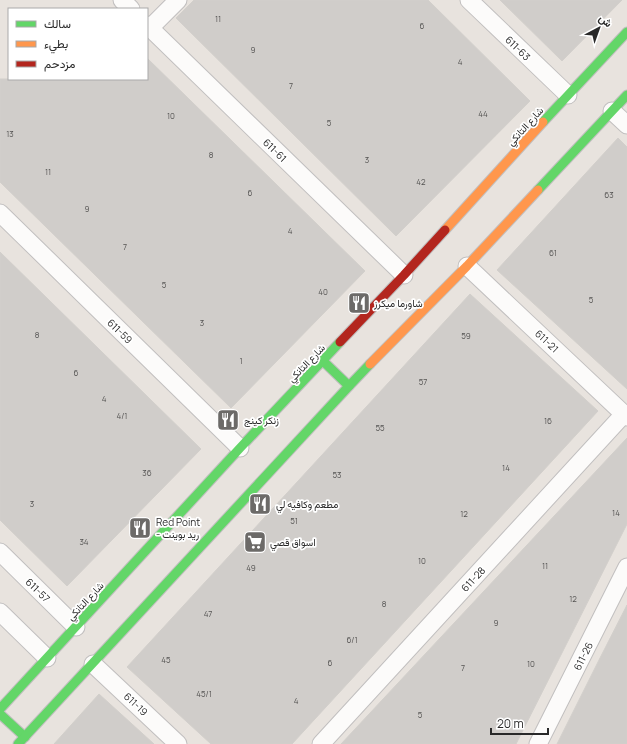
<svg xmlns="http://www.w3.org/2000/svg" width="627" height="744" viewBox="0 0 627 744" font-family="Manrope,Vazirmatn,sans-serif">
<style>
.building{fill:#d0cdca;stroke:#d2cfcb}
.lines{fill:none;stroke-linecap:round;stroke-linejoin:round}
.street-casing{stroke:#c1bfbf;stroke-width:19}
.fast-casing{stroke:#c1bfbf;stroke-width:11}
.slow-casing{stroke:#c1bfbf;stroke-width:11}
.jam-casing{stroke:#c1bfbf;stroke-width:11}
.street{stroke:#fcfbfa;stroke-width:17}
.fast{stroke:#63d668;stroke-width:9}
.slow{stroke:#ff974d;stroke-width:9}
.jam{stroke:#b3261e;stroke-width:9}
.labels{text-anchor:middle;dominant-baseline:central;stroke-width:3.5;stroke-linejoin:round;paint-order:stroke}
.number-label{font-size:8px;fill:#545352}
.street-label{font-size:10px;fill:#292929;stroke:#fff}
.poi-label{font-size:10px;fill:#292929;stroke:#fff;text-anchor:start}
</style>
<rect width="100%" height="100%" fill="#e8e3de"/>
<!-- building -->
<g class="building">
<path d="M194,0H428L530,101L396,236L176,18Z"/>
<path d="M500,0H622L562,61Z"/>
<path d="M147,58L365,271L231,408L0,182V79H147Z"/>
<path d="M618,138L627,147V389L497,270Z"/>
<path d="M0,252L201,449L67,586L0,520Z"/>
<path d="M470,294L598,411L292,744H211L127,667Z"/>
<path d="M627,438V524L516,744H341Z"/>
<path d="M627,605V744H557L599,660Z"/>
<path d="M99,694L154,744H54Z"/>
</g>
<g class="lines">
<!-- street casing -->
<g class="street-casing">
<g id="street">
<path d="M122,0L131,9"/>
<path d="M469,0L568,95"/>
<path d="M147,25L404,275"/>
<path d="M150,28L178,0"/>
<path d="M612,111L627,125"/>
<path d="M0,213L240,448"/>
<path d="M467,266L627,417"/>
<path d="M0,552L76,627"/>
<path d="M0,612L47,658"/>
<path d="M93,664L178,744"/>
<path d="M321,744L624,414"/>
<path d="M538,744L627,567"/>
</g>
</g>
<!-- fast casing -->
<g class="fast-casing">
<g id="fast">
<path d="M543,122L627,32"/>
<path d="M538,190L627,95"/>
<path d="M323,361L349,386"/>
<path d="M0,709L240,448L340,342"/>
<path d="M0,714L25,737"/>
<path d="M18,744L349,386L370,364"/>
</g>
</g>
<!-- slow casing -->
<g class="slow-casing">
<g id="slow">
<path d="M445,230L543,122"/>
<path d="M370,364L467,266L538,190"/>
</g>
</g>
<!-- jam casing -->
<g class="jam-casing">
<path id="jam" d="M340,342L404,275L445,230"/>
</g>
<!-- street -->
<use href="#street" class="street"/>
<!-- fast -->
<use href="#fast" class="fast"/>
<!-- slow -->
<use href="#slow" class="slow"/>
<!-- jam -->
<use href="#jam" class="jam"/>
</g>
<!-- icons -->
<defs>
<g id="restaurant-square" transform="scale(1.15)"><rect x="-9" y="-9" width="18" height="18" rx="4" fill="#6c6a68" stroke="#fff"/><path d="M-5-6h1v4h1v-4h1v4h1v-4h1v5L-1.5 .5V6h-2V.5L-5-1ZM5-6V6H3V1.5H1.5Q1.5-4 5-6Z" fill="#fff"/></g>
<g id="supermarket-square" transform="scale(1.15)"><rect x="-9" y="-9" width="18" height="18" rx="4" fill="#6c6a68" stroke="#fff"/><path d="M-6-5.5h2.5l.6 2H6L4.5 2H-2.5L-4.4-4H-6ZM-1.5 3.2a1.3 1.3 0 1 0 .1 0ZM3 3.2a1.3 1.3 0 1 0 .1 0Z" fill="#fff"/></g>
</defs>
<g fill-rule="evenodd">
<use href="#restaurant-square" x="359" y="303"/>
<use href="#restaurant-square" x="228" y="420"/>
<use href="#restaurant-square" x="260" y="504"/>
<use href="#restaurant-square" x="140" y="528"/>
<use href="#supermarket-square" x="255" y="542"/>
</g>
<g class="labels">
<!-- number labels -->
<g class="number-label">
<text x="218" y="18">11</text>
<text x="422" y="25">6</text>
<text x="253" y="49">9</text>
<text x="460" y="61">4</text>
<text x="291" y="85">7</text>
<text x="483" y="113">44</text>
<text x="171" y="115">10</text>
<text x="329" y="122">5</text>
<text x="10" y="133">13</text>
<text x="211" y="154">8</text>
<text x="367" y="159">3</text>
<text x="48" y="171">11</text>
<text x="421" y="181">42</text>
<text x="250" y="192">6</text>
<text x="609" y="194">63</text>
<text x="87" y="208">9</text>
<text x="290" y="230">4</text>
<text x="125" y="246">7</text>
<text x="553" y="252">61</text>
<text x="164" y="284">5</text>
<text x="323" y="291">40</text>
<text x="591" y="299">5</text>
<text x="202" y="322">3</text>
<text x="37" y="334">8</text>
<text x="466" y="335">59</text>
<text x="241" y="360">1</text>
<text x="76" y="372">6</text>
<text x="423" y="381">57</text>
<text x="104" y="398">4</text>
<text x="122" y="415">4/1</text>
<text x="548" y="420">16</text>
<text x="380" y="427">55</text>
<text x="506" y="467">14</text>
<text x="147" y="472">36</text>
<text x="337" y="474">53</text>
<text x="32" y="503">3</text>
<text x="616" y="512">14</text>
<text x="464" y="513">12</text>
<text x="294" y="520">51</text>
<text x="84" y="541">34</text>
<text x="422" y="560">10</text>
<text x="545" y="565">11</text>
<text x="251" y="567">49</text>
<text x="573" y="598">12</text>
<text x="384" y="603">8</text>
<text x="208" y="613">47</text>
<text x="496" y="622">9</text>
<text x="352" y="639">6/1</text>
<text x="166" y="659">45</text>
<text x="330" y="662">6</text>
<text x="531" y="663">10</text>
<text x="463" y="667">7</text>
<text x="204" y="693">45/1</text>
<text x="296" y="700">4</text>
<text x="420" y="714">5</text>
</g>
<!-- street labels -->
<g class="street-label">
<text transform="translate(518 48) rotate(44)">611-63</text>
<text transform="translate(525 126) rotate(-48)">شارع التانكي</text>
<text transform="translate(275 150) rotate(44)">611-61</text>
<text transform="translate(120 331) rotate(44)">611-59</text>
<text transform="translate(547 341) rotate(43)">611-21</text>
<text transform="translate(306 363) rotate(-46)">شارع التانكي</text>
<text transform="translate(473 579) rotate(-47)">611-28</text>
<text transform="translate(38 590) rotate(44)">611-57</text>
<text transform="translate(85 601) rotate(-47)">شارع التانكي</text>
<text transform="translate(583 656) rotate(-63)">611-26</text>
<text transform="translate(136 704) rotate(43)">611-19</text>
</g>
<!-- poi labels -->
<g class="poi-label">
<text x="374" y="303">شاورما ميكرز</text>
<text x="244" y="420">زنكر كينج</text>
<text x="276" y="504">مطعم وكافيه لي</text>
<text x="156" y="522">Red Point<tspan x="156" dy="12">- ريد بوينت</tspan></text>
<text x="270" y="542">اسواق قصي</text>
</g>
</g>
<!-- legend -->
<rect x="8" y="8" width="140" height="72" fill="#ffffff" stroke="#a9a9a9"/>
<rect x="16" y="21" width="20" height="6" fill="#63d668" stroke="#a9a9a9"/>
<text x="44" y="28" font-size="12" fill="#292929">سالك</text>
<rect x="16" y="41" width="20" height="6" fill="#ff974d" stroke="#a9a9a9"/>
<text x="44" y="48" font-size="12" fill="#292929">بطيء</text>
<rect x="16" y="61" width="20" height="6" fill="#b3261e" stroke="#a9a9a9"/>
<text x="44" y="68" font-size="12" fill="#292929">مزدحم</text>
<!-- north arrow -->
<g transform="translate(599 28) rotate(41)" stroke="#ffffff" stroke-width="3" paint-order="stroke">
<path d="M0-3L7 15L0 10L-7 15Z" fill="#292929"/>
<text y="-6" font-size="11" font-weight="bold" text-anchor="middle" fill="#292929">ش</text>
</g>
<!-- scale -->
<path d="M491 728v6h57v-6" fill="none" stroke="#292929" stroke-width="2"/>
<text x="497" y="728" font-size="12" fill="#292929" stroke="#ffffff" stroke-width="3" paint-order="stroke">20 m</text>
</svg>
